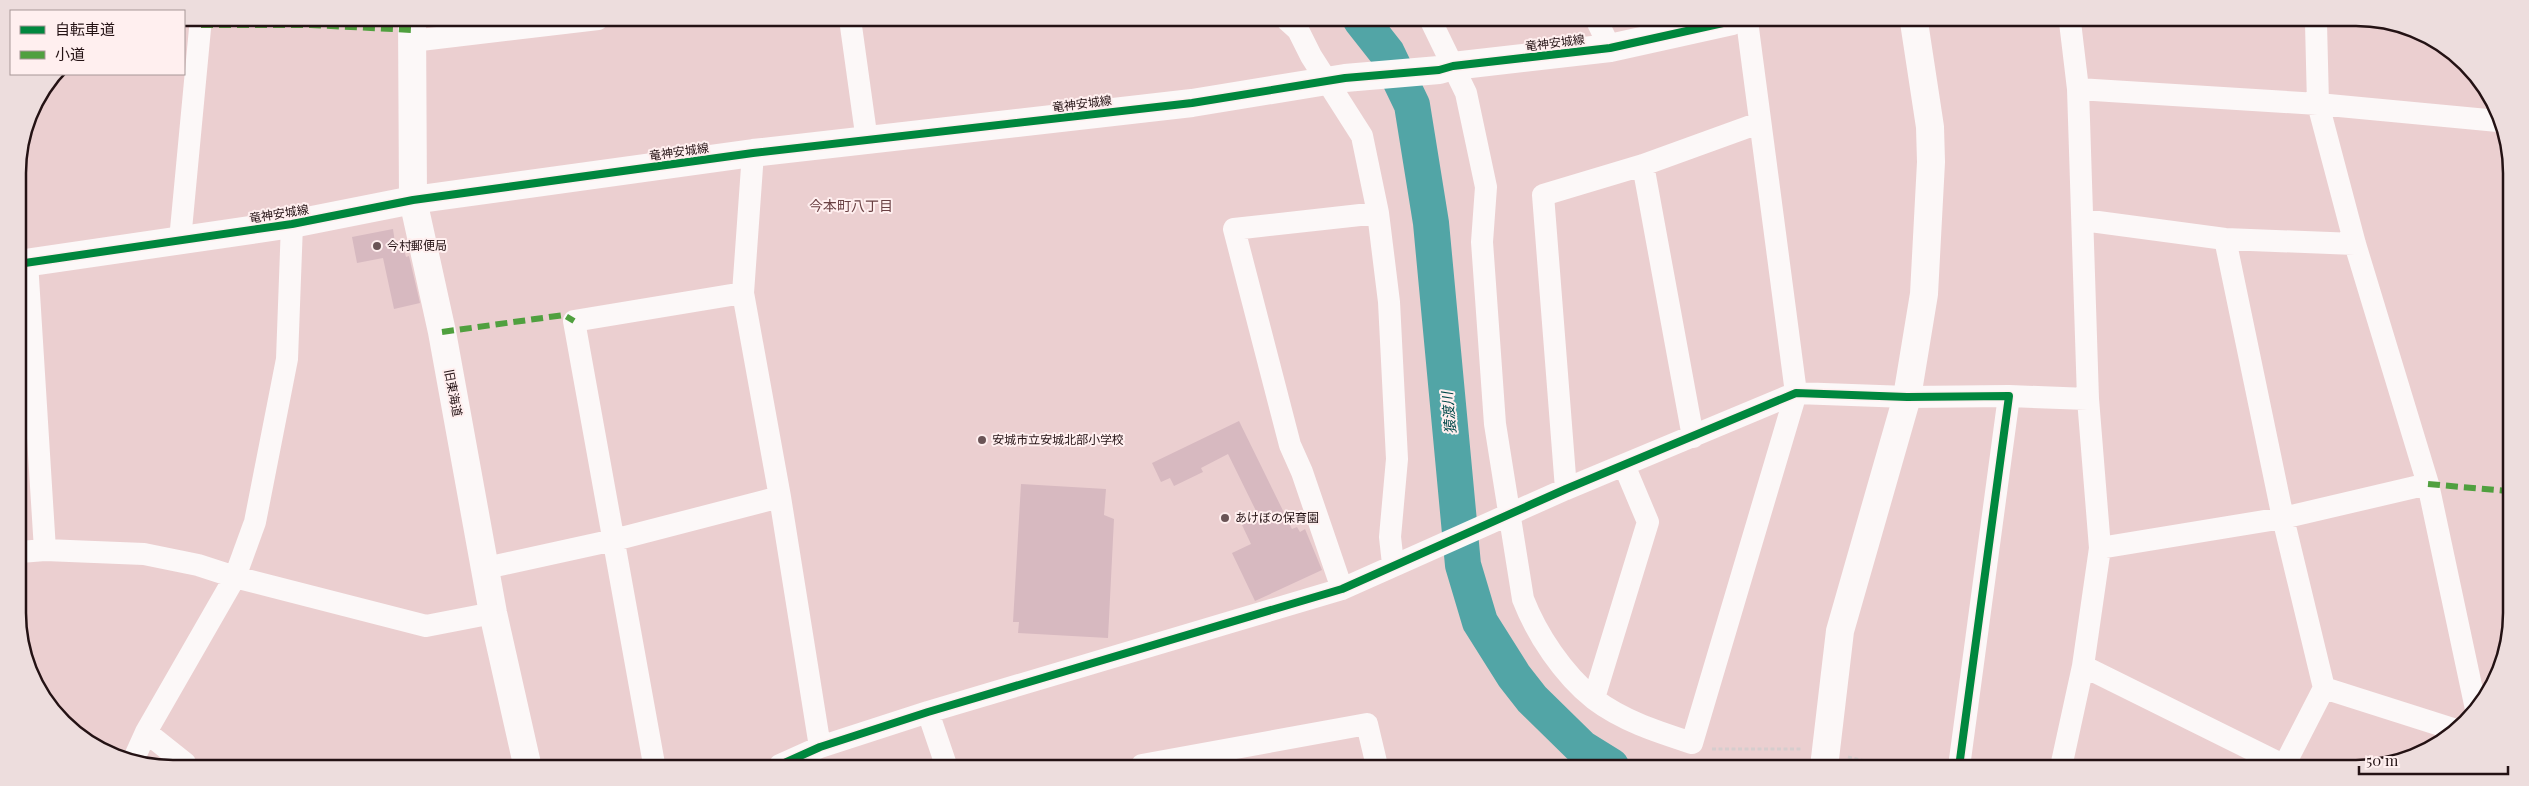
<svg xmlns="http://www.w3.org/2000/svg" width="2529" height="786" viewBox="0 0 2529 786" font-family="'Playfair Display','Noto Sans JP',serif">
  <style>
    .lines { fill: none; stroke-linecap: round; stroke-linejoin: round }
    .river { stroke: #52a5a6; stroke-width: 36 }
    .building { fill: #d7b9c0 }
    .path { stroke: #d6cdcd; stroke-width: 3; stroke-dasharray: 4 2.5; stroke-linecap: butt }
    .street { stroke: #fcf8f8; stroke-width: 22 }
    .secondary { stroke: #fcf8f8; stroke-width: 28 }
    .quiet { stroke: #50a03f; stroke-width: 6; stroke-dasharray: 12 6; stroke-linecap: butt }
    .cycleway-casing { stroke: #ffefef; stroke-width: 11 }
    .cycleway { stroke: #00873e; stroke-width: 8 }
    .poi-dot { fill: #6a5456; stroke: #ffefef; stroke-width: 2 }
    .labels { text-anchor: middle; stroke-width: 4; stroke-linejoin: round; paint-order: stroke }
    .street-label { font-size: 12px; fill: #241214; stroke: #ffefef }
    .poi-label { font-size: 12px; fill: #241214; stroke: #ffefef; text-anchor: start }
    .neighbourhood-label { font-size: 14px; fill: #6a4143; stroke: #ffefef }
    .water-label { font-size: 14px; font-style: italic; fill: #014849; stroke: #ffefef }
    .rim { fill: none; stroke: #241214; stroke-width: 2.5 }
  </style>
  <rect width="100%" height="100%" fill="#ebcfd0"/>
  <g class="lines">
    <path class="river" d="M1361 20 1387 53 1412 105 1431 223 1463 565 1480 622 1514 676 1532 699 1582 748 1611 766"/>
  </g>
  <path class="building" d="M393 229 395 243 402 242 406 257 409 256 420 303 394 309 383 258 357 263 352 237Z
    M1239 421 1292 529 1297 527 1300 532 1305 529 1322 570 1255 601 1232 553 1251 544 1242 525 1259 517 1228 454 1201 468 1203 472 1174 486 1170 478 1161 482 1152 463Z
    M1021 484 1106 489 1104 515 1114 519 1108 638 1018 633 1019 622H1013Z"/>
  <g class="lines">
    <path class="path" d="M1712 749H1803
      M1848 757 1889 767"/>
    <path class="street" d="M850 19 867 141
      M1287 20 1298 30 1311 56 1362 136 1378 213 1389 302 1397 459 1390 537 1393 564
      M1431 21 1466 93 1486 187 1482 242 1495 424 1523 599C1537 635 1563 674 1594 699 1623 721 1658 732 1692 743L1796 393 1747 21
      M1597 21 1610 48
      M2316 23 2318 104 2355 244 2428 484 2476 709
      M412 41 598 19
      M2078 89 2318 104 2498 121
      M753 153 743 293 780 497 820 747
      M1643 165 1693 437
      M2083 220 2225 239 2355 244
      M2225 239 2283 518 2324 688 2284 766
      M180 240 201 18
      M27 262 45 550
      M2009 396 2088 399
      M1566 489 1543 195 1643 165 1759 123
      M2100 548 2283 518 2428 484
      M20 552 45 550 144 554 198 565 235 577 426 626 493 613
      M486 568 614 540 780 497
      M1342 589 1302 472 1290 445 1234 229 1378 213
      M2083 666 2289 768
      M2324 688 2456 730
      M1594 698 1648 522 1624 465
      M928 712 946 765
      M146 732 185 763
      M132 763 146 732 235 577 255 522 287 359 292 224
      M654 764 574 321 743 293
      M780 765 820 747 928 712 1342 589 1566 489 1796 393 1907 397 2009 396 1959 767
      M1142 765 1367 724 1377 766
      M2061 767 2083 666 2100 548 2088 399 2078 89 2070 22"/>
    <path class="secondary" d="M412 18 413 200 442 332 493 613 527 764
      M18 264 292 224 413 200 753 153 1192 103 1345 78 1439 70 1453 66 1610 48 1732 21
      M1824 767 1840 631 1907 397 1924 294 1931 162 1930 127 1914 22"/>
    <path class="quiet" d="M201 25H311L412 30
      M442 332 564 315 574 321
      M2428 484 2507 491"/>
    <defs>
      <path id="cycleway" d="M18 264 292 224 413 200 753 153 1192 103 1345 78 1439 70 1453 66 1610 48 1732 21
        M780 765 820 747 928 712 1342 589 1566 489 1796 393 1907 397 2009 396 1959 767"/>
    </defs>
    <use href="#cycleway" class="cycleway-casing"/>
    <use href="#cycleway" class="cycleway"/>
  </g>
  <g class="poi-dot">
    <circle cx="377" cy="246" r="5"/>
    <circle cx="982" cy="440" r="5"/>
    <circle cx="1225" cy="518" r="5"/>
  </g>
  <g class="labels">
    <g class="street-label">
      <text transform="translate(1555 43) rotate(-7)" y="4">竜神安城線</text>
      <text transform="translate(1082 104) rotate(-7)" y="4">竜神安城線</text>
      <text transform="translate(679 152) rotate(-8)" y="4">竜神安城線</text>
      <text transform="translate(279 214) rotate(-9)" y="4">竜神安城線</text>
      <text transform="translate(453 393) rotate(79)" y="4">旧東海道</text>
    </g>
    <g class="poi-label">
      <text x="387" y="250">今村郵便局</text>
      <text x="992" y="444">安城市立安城北部小学校</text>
      <text x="1235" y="522">あけぼの保育園</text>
    </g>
    <g class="neighbourhood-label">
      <text x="851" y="211">今本町八丁目</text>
    </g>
    <g class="water-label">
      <text transform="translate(1449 413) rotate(-95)" y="5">猿渡川</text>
    </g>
  </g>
  <path d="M0 0H2529V786H0ZM173 26H2356A147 147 0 0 1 2503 173V613A147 147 0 0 1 2356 760H173A147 147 0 0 1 26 613V173A147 147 0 0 1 173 26Z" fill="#eddddd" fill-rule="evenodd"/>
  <path class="rim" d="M173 26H2356A147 147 0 0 1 2503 173V613A147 147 0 0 1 2356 760H173A147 147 0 0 1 26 613V173A147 147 0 0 1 173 26Z"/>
  <rect x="10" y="10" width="175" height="65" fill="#ffefef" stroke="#a79797"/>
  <rect x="20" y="26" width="25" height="8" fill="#00873e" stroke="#a79797"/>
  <text x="55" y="35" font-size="15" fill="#241214">自転車道</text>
  <rect x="20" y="51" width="25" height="8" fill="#50a03f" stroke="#a79797"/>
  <text x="55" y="60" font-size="15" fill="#241214">小道</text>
  <path d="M2359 766v8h149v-8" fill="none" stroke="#241214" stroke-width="2.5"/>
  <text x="2366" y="766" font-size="15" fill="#241214" stroke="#ffefef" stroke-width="4" paint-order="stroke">50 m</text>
</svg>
